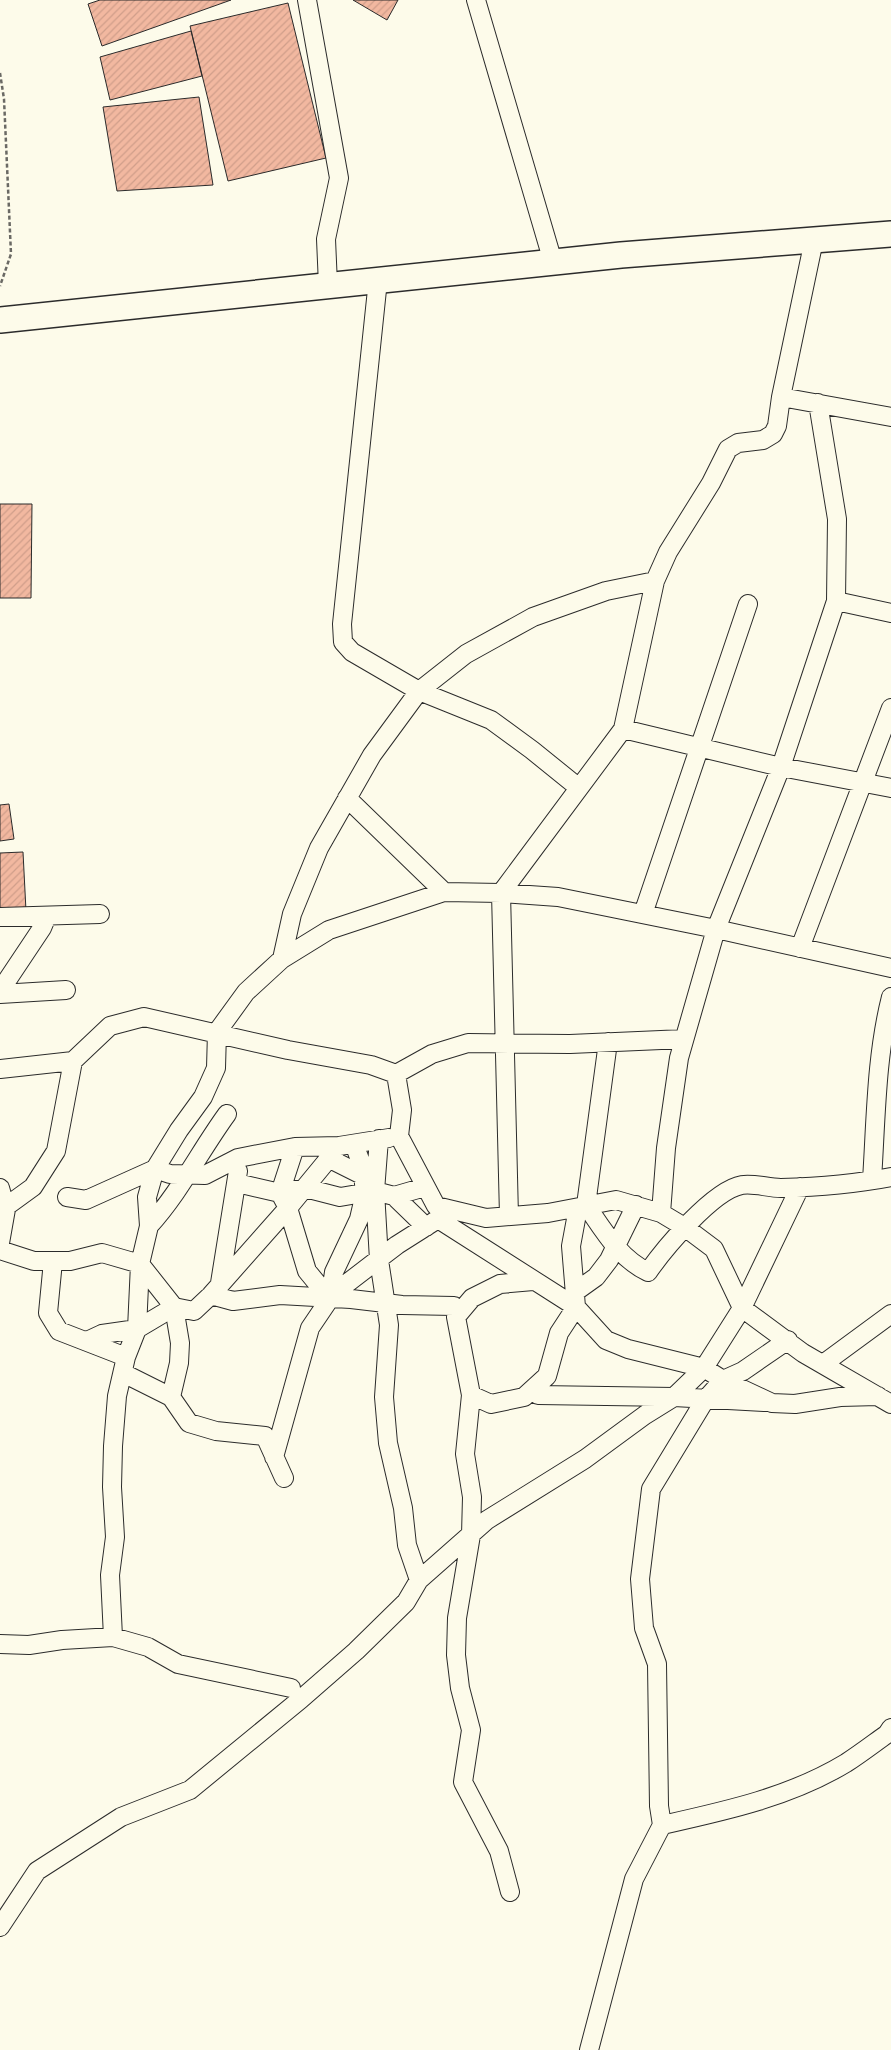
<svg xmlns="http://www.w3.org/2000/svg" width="891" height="2050" viewBox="0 0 891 2050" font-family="Poppins,sans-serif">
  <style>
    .building { fill: url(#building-hatch); stroke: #2b2b2b }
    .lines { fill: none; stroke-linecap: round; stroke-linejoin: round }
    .minor-casing { stroke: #2b2b2b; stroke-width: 20 }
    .highway-casing { stroke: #2b2b2b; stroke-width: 28 }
    .path { stroke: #6a6964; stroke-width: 2.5; stroke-dasharray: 4 2.5; stroke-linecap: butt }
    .minor { stroke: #fdfbea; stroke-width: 18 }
    .highway { stroke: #fdfbea; stroke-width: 25 }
  </style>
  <defs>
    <pattern id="building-hatch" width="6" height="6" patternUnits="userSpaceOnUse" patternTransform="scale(1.25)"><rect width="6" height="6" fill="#f2b8a0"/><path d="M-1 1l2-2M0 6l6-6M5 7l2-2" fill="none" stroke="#d09e8a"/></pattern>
  </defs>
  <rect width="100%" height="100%" fill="#fdfbea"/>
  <path class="building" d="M100 0H231L102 46 88 4Z
    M353 0H398L387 20Z
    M288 3 326 158 228 181 190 26Z
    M191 31 202 76 110 100 100 57Z
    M199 97 213 185 117 191 103 107Z
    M0 504H32L31 598H0Z
    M9 804 14 839 0 841V805Z
    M23 852 26 911 0 913V853Z"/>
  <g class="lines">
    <defs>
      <path id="minor" d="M307 0 339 178 326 239 328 285
        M476 0 553 262
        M814 240 781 397 891 417
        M378 280 342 624 343 642 352 652 419 691 491 720 532 750 579 788
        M781 397 777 426 773 434 763 440 738 443 728 449 711 483 668 552 655 581 623 729 781 767 891 788
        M818 403 837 519 836 601
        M347 798 444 892
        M643 914 748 604
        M0 917 100 914
        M800 948 891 708
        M282 959 292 914 319 848 372 755 419 691 466 654 533 617 606 591 655 581
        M0 991 42 928 47 916
        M0 994 66 990
        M608 1042 586 1205C604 1231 619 1258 648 1272 664 1249 713 1190 742 1185 754 1183 768 1188 781 1188 817 1187 855 1184 891 1177
        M0 1069 73 1061 110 1026 144 1017 288 1050 371 1065 396 1074 402 1110 399 1136 436 1206 486 1218 548 1213 616 1200 661 1213 686 1228 714 1249 742 1308 803 1353 891 1404
        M396 1074 432 1054 468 1043 570 1044 684 1039
        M379 1139 375 1191 379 1260 389 1325 384 1397 388 1443 403 1508 407 1545 419 1580
        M295 1147 280 1193 288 1208 307 1271 330 1299
        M330 1159 364 1176
        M872 1180C876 1119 876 1056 891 997
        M237 1183 280 1193 305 1188 340 1197 375 1191 394 1196 425 1187
        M0 1188 6 1209 0 1243
        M394 1196 426 1227
        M67 1197 86 1200 155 1169 170 1174 205 1175 238 1158 295 1147 339 1146 389 1138
        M0 1211 33 1187 56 1151 73 1061
        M661 1213 666 1148 679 1058 716 929 781 767 836 601 891 613
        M509 1216 501 893 623 729
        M149 1226C180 1192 200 1151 227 1114
        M0 1250 34 1261H70L102 1253 140 1264 174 1307 180 1343 179 1363 171 1397 123 1373
        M53 1261 48 1313 59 1331 126 1357
        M220 1283 238 1171
        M575 1292 596 1277 609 1260 636 1205
        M211 1295 233 1301 280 1295 351 1299 402 1305 454 1306
        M330 1299 334 1272 359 1219 365 1193 362 1165 354 1144
        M87 1341 102 1334 137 1329 174 1307 194 1311 211 1295 288 1208 339 1146
        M823 1364 891 1314
        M471 1395 491 1404 524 1397 547 1376 559 1333 576 1307 571 1246 576 1219
        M538 1395 674 1397 764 1402
        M171 1397 189 1423 216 1431 265 1436 284 1478
        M274 1457 310 1328 333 1294 397 1245 438 1219 576 1307 606 1340 628 1349 704 1368 723 1380 772 1403 795 1404 840 1397 878 1396
        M113 1637 110 1575 115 1537 112 1487 113 1446 117 1396 126 1357 137 1329 140 1264 149 1226 147 1197 155 1169 179 1130 203 1097 216 1068 217 1032 246 992 282 959 329 930 444 892 501 893 558 897 716 929 891 968
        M0 1644 29 1645 62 1640 113 1637 148 1647 178 1664 291 1688
        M662 1825 659 1806 657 1664 644 1628 640 1579 651 1489 705 1400 723 1380 743 1371 788 1340
        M510 1892 499 1851 463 1782 471 1730 460 1688 456 1655 457 1618 471 1535 472 1497 465 1454 471 1395 456 1317 472 1298 500 1284 533 1281
        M0 1927 37 1871 121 1817 190 1790 301 1699 356 1651 406 1602 419 1580 487 1520 585 1459 645 1415 674 1397 704 1368 742 1308 800 1187
        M589 2050 634 1879 662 1825C725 1811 790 1797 846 1763 860 1754 873 1744 887 1734L891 1728"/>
      <path id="highway" d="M0 320 621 255 891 234"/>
    </defs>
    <use href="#minor" class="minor-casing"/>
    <use href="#highway" class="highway-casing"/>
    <path class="path" d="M0 73 4 99 11 254 0 286"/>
    <use href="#minor" class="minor"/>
    <use href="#highway" class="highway"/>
  </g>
</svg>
